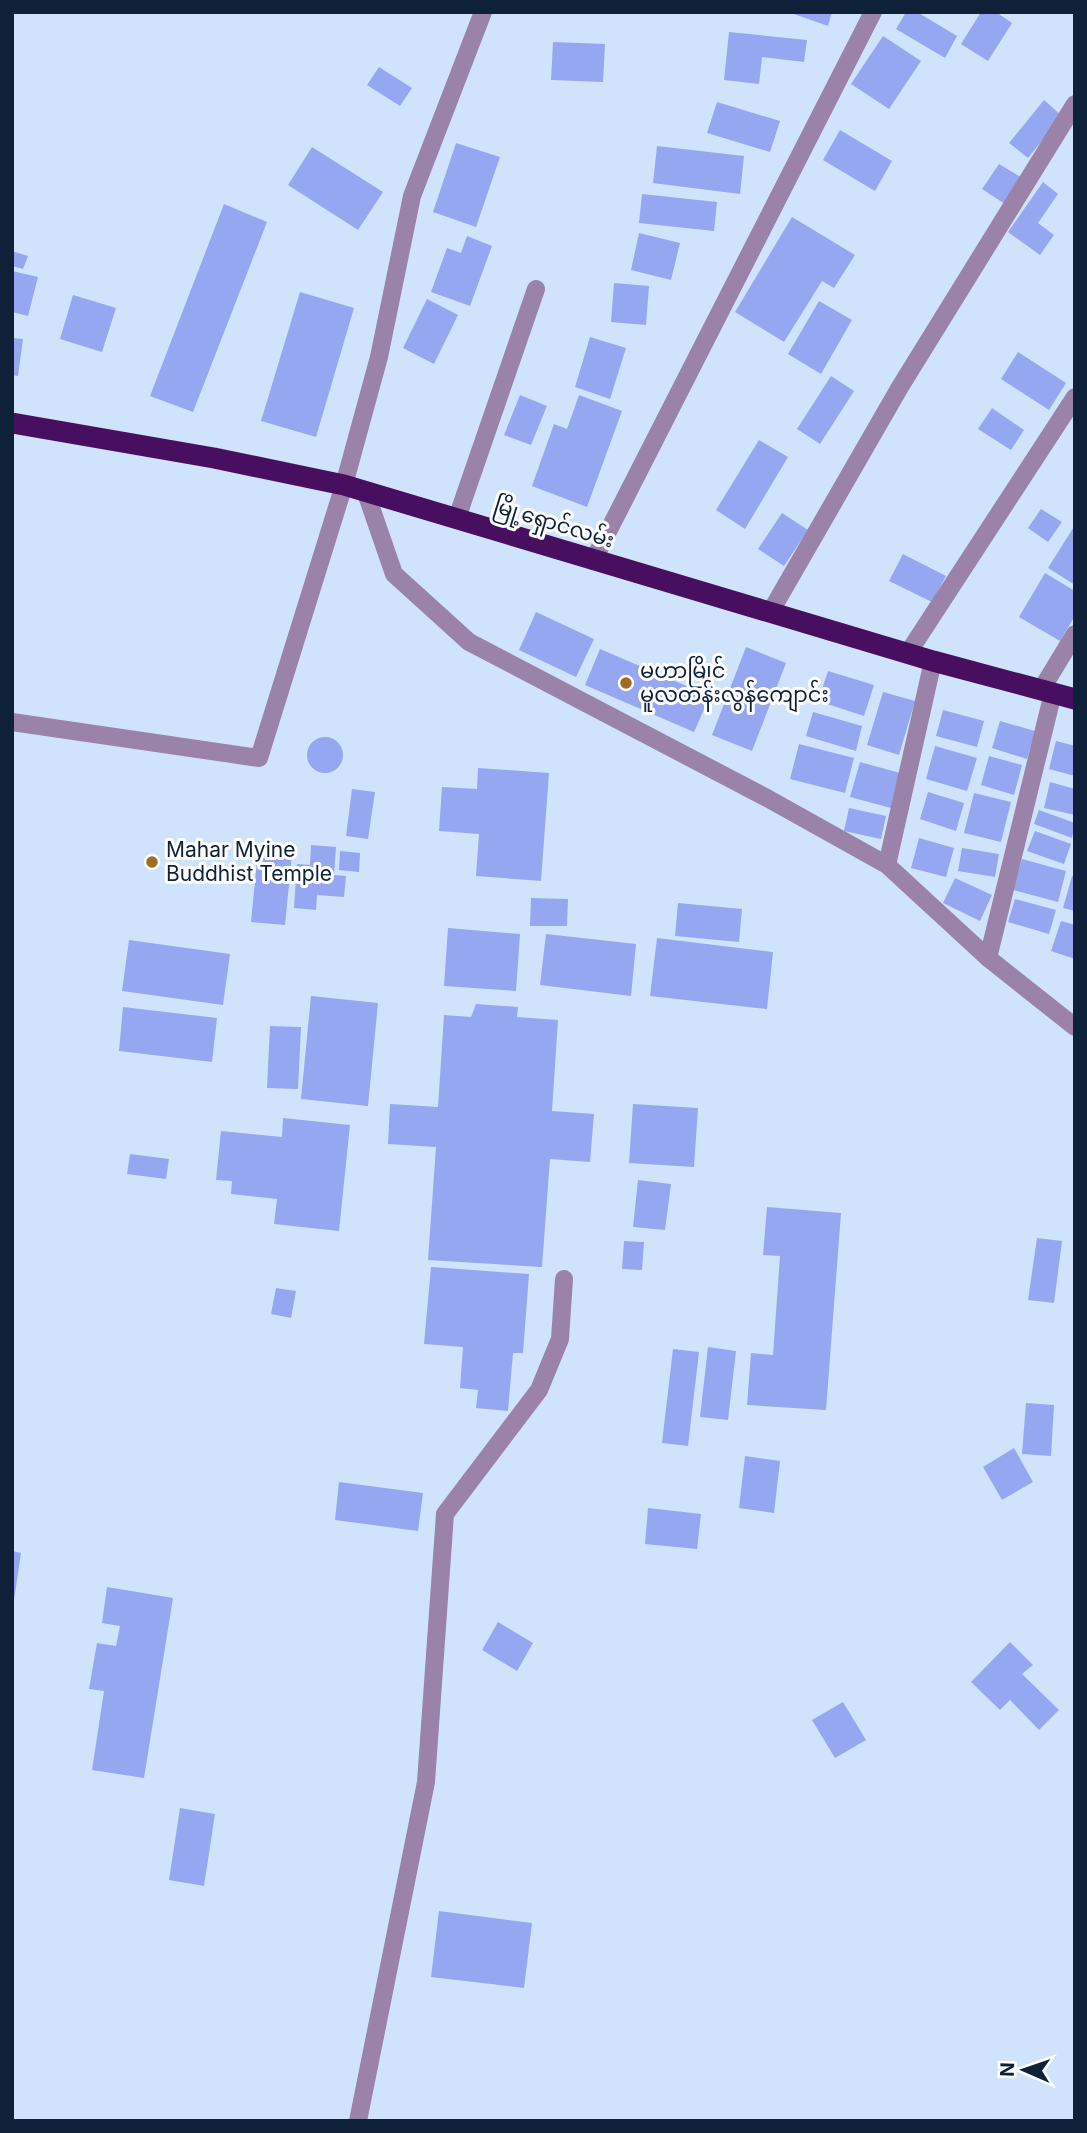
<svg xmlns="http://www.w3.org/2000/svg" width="1087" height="2133" viewBox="0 0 1087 2133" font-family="Inter,'Noto Sans Myanmar',sans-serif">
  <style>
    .building { fill: #94a7f0 }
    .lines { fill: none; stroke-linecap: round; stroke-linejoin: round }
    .minor { stroke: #9a82a8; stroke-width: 18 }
    .highway { stroke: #480f61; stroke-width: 21 }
    .poi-dot { fill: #9f6d22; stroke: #fff; stroke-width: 2.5 }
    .labels { text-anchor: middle; stroke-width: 6; stroke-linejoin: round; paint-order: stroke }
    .street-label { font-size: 21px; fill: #0d2138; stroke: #fff }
    .poi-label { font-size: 21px; fill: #0d2138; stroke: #fff; text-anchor: start }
  </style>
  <rect width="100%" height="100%" fill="#cfe4fc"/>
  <path class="building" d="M788 12H832L828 26Z
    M906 12H917L957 36 945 58 896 29Z
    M981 12H996L1012 23 988 61 961 44Z
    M729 32 807 40 804 62 762 57 759 84 724 80Z
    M883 36 921 61 889 109 851 84Z
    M553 42 605 44 603 82 551 80Z
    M379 67 412 88 400 106 367 85Z
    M1044 100 1062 116 1028 158 1009 143Z
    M717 102 780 121 770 152 707 133Z
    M840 130 892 161 875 191 823 160Z
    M456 143 500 157 476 227 433 212Z
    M657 146 744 156 740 194 653 183Z
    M312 147 383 192 358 230 288 185Z
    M999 164 1022 178 1005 204 982 189Z
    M1043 182 1058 194 1038 223 1054 235 1040 255 1008 232Z
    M642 194 717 202 714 231 639 223Z
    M224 204 267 222 193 412 150 396Z
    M792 217 855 255 834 288 822 281 784 342 735 312Z
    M639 233 680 243 671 280 631 270Z
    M467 236 492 246 470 306 431 292 447 248 461 253Z
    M12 251 28 256 23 269 12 266Z
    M12 271 38 277 28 316 12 312Z
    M614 283 649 286 646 325 611 322Z
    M300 292 354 308 316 437 261 421Z
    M73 295 116 308 102 352 60 339Z
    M427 299 458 315 434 364 403 348Z
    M819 301 852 320 821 374 788 354Z
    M590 337 626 348 610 399 575 387Z
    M12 338 23 339 18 376 12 375Z
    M1018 352 1066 383 1049 410 1001 379Z
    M831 376 854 391 820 444 797 429Z
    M520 395 547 406 531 445 504 435Z
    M579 395 622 411 587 507 532 486 554 424 567 429Z
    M992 408 1024 430 1011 450 978 429Z
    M759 440 788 457 745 529 716 510Z
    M1041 509 1062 522 1048 542 1028 528Z
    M782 513 808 530 784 566 758 549Z
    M1075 525V585L1048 568Z
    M903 554 946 576 932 602 889 581Z
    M1045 573 1075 591V616L1060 641 1019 617Z
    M536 612 594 639 576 677 519 650Z
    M746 647 786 663 752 751 712 735Z
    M600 649 710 696 694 732 585 685Z
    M828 671 874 685 864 716 818 701Z
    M883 692 915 701 899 755 867 745Z
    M943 710 984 721 977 747 936 736Z
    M813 712 862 726 856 751 806 736Z
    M1000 721 1035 731 1027 759 992 748Z
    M307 755a18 18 0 1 1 36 0a18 18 0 1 1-36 0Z
    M1056 741 1075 746V776L1049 769Z
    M799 744 854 758 845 793 790 779Z
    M935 746 977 758 967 791 926 779Z
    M989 756 1022 765 1014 795 981 785Z
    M860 762 900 773 891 808 850 797Z
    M478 768 549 773 541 881 476 876 479 834 439 831 442 787 477 789Z
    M1050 782 1075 789V815L1044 808Z
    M352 789 375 792 368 839 346 836Z
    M928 792 964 803 956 831 920 819Z
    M974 793 1011 802 1001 842 964 833Z
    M849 808 886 816 881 839 844 831Z
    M1039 810 1075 823 1072 838 1034 824Z
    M1035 831 1071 844 1064 864 1027 851Z
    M919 838 954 848 946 877 911 868Z
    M311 845 336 847 334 875 346 876 344 897 317 895 316 910 294 908 297 864 310 865Z
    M962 848 999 854 995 877 958 871Z
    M258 851 292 854 285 925 251 922Z
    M340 851 360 853 359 872 339 870Z
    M1022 859 1066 871 1058 902 1013 890Z
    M1072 876H1075V911L1063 908Z
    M955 878 992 895 980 921 943 903Z
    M531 898 568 899 567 926H530Z
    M1015 899 1056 910 1049 934 1008 922Z
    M678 903 742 909 739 942 675 936Z
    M1061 921 1075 925V959L1051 951Z
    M448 928 520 934 516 991 444 986Z
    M546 934 636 944 631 996 540 985Z
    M657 938 773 952 767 1009 650 996Z
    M129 940 230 954 223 1005 122 991Z
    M311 996 378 1003 368 1106 301 1099Z
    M476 1004 518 1007 517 1017 558 1020 552 1111 594 1114 590 1162 550 1159 542 1267 428 1260 436 1147 388 1144 390 1104 438 1107 444 1015 471 1017Z
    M123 1007 217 1018 212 1062 119 1051Z
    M270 1026 301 1027 298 1089 267 1088Z
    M633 1104 698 1108 694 1167 629 1163Z
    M283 1118 350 1125 339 1231 274 1224 277 1199 231 1194 232 1181 216 1180 221 1131 282 1137Z
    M130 1154 169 1159 166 1179 127 1174Z
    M638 1180 671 1184 665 1230 633 1227Z
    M767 1207 841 1213 826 1410 747 1405 751 1353 773 1355 780 1256 763 1255Z
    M1037 1238 1062 1241 1054 1303 1028 1300Z
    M624 1241 644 1242 642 1270 622 1269Z
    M431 1267 529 1274 523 1353H513L508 1411 476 1408 478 1390 460 1388 463 1347 424 1344Z
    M276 1288 296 1291 291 1318 271 1314Z
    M708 1347 736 1351 728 1420 700 1417Z
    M673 1349 699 1352 688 1446 662 1443Z
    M1026 1403 1054 1405 1051 1456 1022 1454Z
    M1014 1448 1033 1482 1002 1500 983 1467Z
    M745 1456 780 1461 774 1513 739 1508Z
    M339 1482 423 1493 418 1531 335 1520Z
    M648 1508 701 1514 697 1549 645 1544Z
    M12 1551 21 1553 14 1600H12Z
    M107 1587 173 1598 144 1778 92 1770 104 1691 89 1689 97 1643 116 1646 120 1626 102 1623Z
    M498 1622 533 1643 517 1671 482 1650Z
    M1010 1642 1033 1665 1022 1674 1059 1710 1039 1730 1010 1700 1000 1710 971 1682Z
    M843 1702 866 1740 835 1758 812 1720Z
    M180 1808 215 1814 204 1886 169 1880Z
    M439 1911 532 1923 524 1988 431 1977Z"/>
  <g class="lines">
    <path class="minor" d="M366 493 394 574 469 642 767 798 887 865 988 958 1075 1027
      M457 518 536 289
      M593 561 873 12
      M771 611 900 387 1075 104
      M908 653 1075 397
      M1041 690 1075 634
      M12 722 259 758 344 485 379 357 412 196 483 12
      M887 865 933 661
      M988 958 1053 693
      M358 2121 426 1782 445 1514 539 1390 560 1339 564 1279"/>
    <path class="highway" d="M12 423 214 458 344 485 933 661 1075 699"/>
  </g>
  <g class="poi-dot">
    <circle cx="626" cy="683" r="7"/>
    <circle cx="152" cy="862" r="7"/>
  </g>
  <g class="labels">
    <g class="street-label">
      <text transform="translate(554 523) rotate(17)" y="7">မြို့ရှောင်လမ်း</text>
    </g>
    <g class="poi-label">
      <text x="640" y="678">မဟာမြိုင်<tspan x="640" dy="24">မူလတန်းလွန်ကျောင်း</tspan></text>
      <text x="166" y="857">Mahar Myine<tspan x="166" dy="24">Buddhist Temple</tspan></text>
    </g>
  </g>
  <rect width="1087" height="2133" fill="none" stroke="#0d2138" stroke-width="28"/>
  <g transform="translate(1024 2070) rotate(272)" stroke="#ffffff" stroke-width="5" paint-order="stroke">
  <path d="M0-5L12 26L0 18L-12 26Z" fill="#0d2138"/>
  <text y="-10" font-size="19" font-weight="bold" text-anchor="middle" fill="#0d2138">N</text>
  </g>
</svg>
